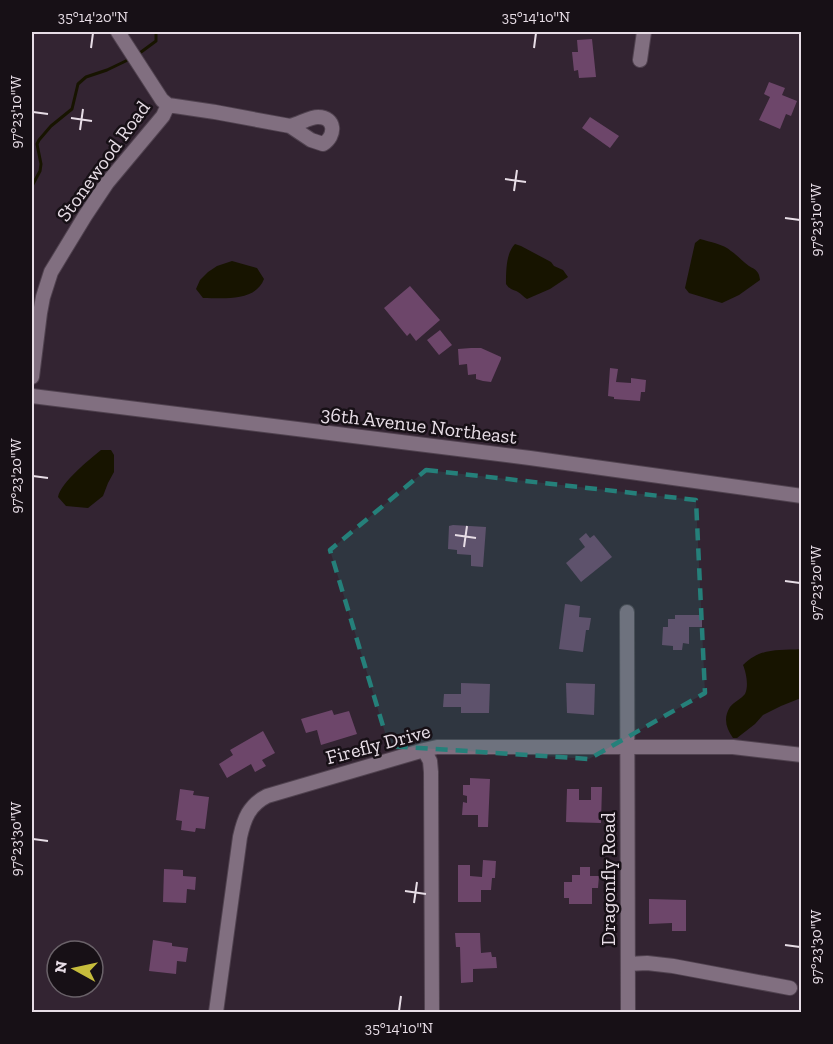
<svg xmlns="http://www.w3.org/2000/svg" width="833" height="1044" viewBox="0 0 833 1044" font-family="'Zilla Slab',serif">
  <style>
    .water { fill: #171400 }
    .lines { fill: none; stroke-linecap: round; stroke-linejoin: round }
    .stream { stroke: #171400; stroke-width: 3 }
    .building { fill: #6d466a }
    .minor-casing { stroke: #50424f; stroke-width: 16 }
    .minor { stroke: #816f80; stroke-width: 14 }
    .marked { fill: #25807a; fill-opacity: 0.2; stroke: #25807a; stroke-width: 4.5; stroke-dasharray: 12 8; stroke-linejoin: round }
    .ticks { fill: none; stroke: #e7dde6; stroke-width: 2 }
    .labels { text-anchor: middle; stroke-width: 5; stroke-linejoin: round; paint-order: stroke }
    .street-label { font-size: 20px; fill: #e7dde6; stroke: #171016 }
    .neatline { fill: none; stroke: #e7dde6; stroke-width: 2 }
    .ticks-label { font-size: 15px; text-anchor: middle; fill: #e7dde6 }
  </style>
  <rect width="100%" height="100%" fill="#332432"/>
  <path class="water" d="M700 239C710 242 723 244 731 251 737 255 743 262 749 266 756 270 759 271 760 280L739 295 722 303 689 293 685 288 695 243Z
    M515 244 521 246 551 262 554 266 563 270 568 277 550 289 527 299C523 297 522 294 518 292 512 289 510 290 506 284 506 271 506 253 515 244Z
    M232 261 257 268 264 279C255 302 224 298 203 298L196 289 200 280 208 272 217 266Z
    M101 450H111L114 455V472L108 483 103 496 88 508 66 506 58 497C61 482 89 460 101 450Z
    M801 649V698L781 706 763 715 755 724 737 738H733C726 728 723 718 730 707 734 702 741 699 745 694 749 686 746 672 743 665 762 647 777 651 801 649Z"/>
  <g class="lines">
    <path class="stream" d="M137 55 156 41V32
      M32 186 40 171 41 164 37 144 39 140 51 126 72 109 78 84 86 77 107 70 132 58"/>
  </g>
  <path class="building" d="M592 39 596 77 579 78 578 70 574 71 572 52H578L577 40Z
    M769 82 785 88 782 95 797 101 791 116 786 114 780 129 759 120 770 97 764 94Z
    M590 117 619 136 610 148 582 128Z
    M410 286 440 320 416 341 410 333 407 336 384 308Z
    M440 330 452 345 439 355 427 340Z
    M471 348H481L501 357V359L491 382 483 381 476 379V374L468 375 467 364 459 365 458 349Z
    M610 368 618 369 616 382 631 383V378L646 380 645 392H641L640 401 614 399V397L608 396Z
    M453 525 486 527 483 567 471 566V555L457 554V550L448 549 449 526Z
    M586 533 590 538 594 535 612 557 581 582 566 563 585 547 579 539Z
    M565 604 580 606 579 617 591 618 589 630H586L583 652 559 649Z
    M675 615H702V627H689V644L683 643 682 650H673V646L662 645 663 627H668V619H675Z
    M461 683 490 684 489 713H461V707H443L444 694H461Z
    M566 683 595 684 594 715 567 713Z
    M332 710 334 715 349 711 357 734 321 745 317 730 306 733 301 719Z
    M263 731 275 753 262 760 266 766 255 772 251 764 227 778 219 764 233 755 230 750Z
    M470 778 490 779 488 827H478V815H462L463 802 467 803V796L463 795V785H470Z
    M591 787H602L601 823 566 822 567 789H579V800H591Z
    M180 789 194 791 193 795 209 797 205 829 196 828 195 832 181 830 182 821 176 820Z
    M483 860 496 861 495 878H492L491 890H481V902H458V865H470V876L482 877Z
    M580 867H590V876H599L598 888H592V904H569V898H564V882H572V875H580Z
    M164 869 183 870V876L196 877 195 890 187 889 186 903 163 902Z
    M649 899 686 900V931H672V923L649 924Z
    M455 933H480L481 953 491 952 492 957H496L497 968 473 969V982L461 983 460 947H456Z
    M153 940 172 943V946L188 948 186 962 177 961 176 974 149 971Z"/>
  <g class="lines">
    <defs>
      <path id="minor" d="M118 32 162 100 168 105 215 112 290 126 311 140 323 144C336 136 336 117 318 117 310 117 299 124 290 126
        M640 60 644 32
        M32 377 40 313 43 297 51 272 85 216 107 183 163 116 168 105
        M32 396 530 458 802 496
        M627 612 628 1012
        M424 750 430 761 431 772 432 1012
        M628 964 647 963 673 966 790 988
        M216 1012 240 837C244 819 249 805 267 796L424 750 437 747H733L802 755"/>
    </defs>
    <use href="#minor" class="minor-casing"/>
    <use href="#minor" class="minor"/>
  </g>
  <path class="marked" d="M426 470 696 500 705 693 589 759 389 746 330 550Z"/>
  <path class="ticks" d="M91 48 93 33M534 48 536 33M33 112 48 114M71 118 92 121M80 130 83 109M505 179 526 182M514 191 517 170M785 218 800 220M33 476 48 478M455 535 476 538M464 547 467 526M785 581 800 583M33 839 48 841M405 891 426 894M414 903 417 882M785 945 800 947M399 1011 401 996"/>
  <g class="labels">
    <g class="street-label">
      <text transform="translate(103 161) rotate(-54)" y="7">Stonewood Road</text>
      <text transform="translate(419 425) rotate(7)" y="7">36th Avenue Northeast</text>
      <text transform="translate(378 744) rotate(-15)" y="7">Firefly Drive</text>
      <text transform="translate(608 879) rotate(-90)" y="7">Dragonfly Road</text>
    </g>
  </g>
  <rect width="833" height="1044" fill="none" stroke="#171016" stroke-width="66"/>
  <g transform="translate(75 969) rotate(278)"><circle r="28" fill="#171016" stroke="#6a6269" stroke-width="1.5"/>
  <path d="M0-4.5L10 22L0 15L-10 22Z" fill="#c6bc3c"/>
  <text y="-9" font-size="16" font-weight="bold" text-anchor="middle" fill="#e7dde6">N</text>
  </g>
  <rect x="33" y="33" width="767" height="978" class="neatline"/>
  <g class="ticks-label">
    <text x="93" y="22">35°14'20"N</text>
    <text x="536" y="22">35°14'10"N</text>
    <text transform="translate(16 112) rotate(-90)" y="5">97°23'10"W</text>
    <text transform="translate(816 220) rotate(-90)" y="5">97°23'10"W</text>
    <text transform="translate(16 476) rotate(-90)" y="5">97°23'20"W</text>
    <text transform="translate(816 583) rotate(-90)" y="5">97°23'20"W</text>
    <text transform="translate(16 839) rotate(-90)" y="5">97°23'30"W</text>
    <text transform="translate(816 947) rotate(-90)" y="5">97°23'30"W</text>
    <text x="399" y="1033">35°14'10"N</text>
  </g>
</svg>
